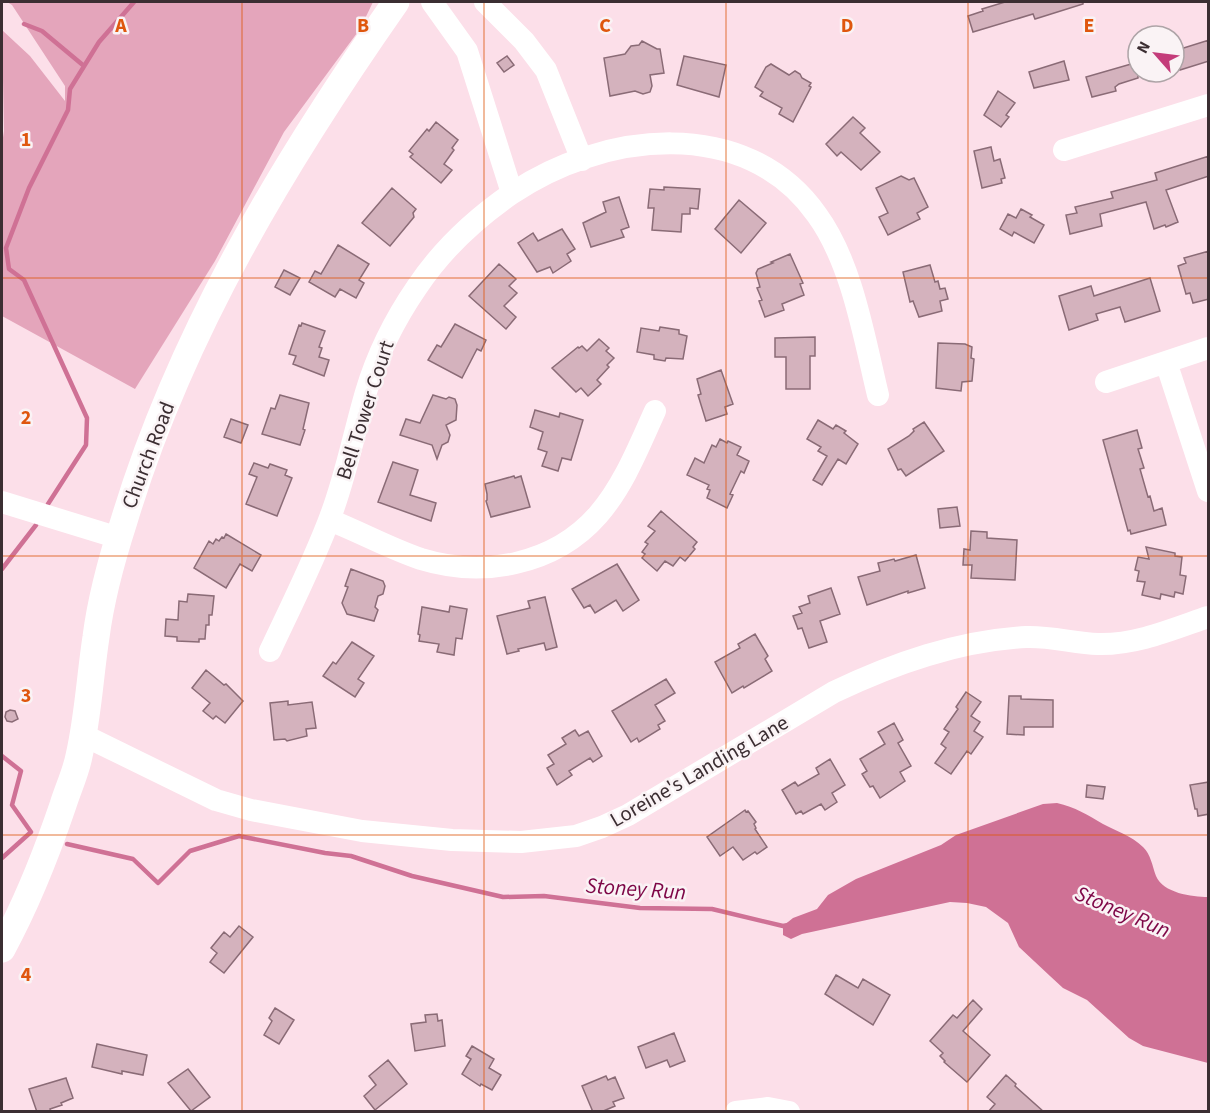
<svg xmlns="http://www.w3.org/2000/svg" width="1210" height="1113" viewBox="0 0 1210 1113" font-family="'Source Sans 3',sans-serif">
  <style>
    .green { fill: #e4a5bb }
    .water { fill: #cf7195 }
    .lines { fill: none; stroke-linecap: round; stroke-linejoin: round }
    .stream { stroke: #cf7195; stroke-width: 4.5 }
    .building { fill: #d4b2bd; stroke: #8a6b76; stroke-width: 1.5 }
    .minor { stroke: #fff; stroke-width: 22 }
    .major { stroke: #fff; stroke-width: 27 }
    .grid { fill: none; stroke: #df570e; stroke-width: 1.5; stroke-opacity: 0.55 }
    .labels { text-anchor: middle; stroke-width: 5; stroke-linejoin: round; paint-order: stroke }
    .street-label { font-size: 21px; fill: #3b2e32; stroke: #faf3f5 }
    .water-label { font-size: 22px; font-style: italic; fill: #7e0747; stroke: #faf3f5 }
    .grid-label { font-size: 20px; text-anchor: middle; font-weight: bold; fill: #df570e; stroke: #faf3f5; stroke-width: 5; stroke-linejoin: round; paint-order: stroke }
  </style>
  <rect width="100%" height="100%" fill="#fcdfe9"/>
  <path class="green" d="M7 2H373L360 29 284 132 215 261 135 389 2 316V144L4 131 2 30 30 56 65 101V86L12 5Z"/>
  <path class="water" d="M1057 803C1075 807 1088 815 1103 824 1116 831 1132 836 1143 847 1151 855 1152 865 1156 876 1163 893 1192 897 1208 897V1063L1143 1046 1129 1038 1087 1000 1063 988 1050 976 1019 947 1008 923 986 907 967 903 950 902 802 934 791 939 783 935V926L793 918 817 909 828 895 856 879 941 845 956 835 1043 804Z"/>
  <g class="lines">
    <path class="stream" d="M24 24 42 31 84 66
      M48 504 86 445 87 418 24 280 9 269 6 248 29 188 68 110 70 89 99 42 134 2
      M2 569 36 525
      M2 756 21 771 12 805 31 832 2 858
      M67 844 133 859 158 883 190 851 239 836 325 853 351 856 412 876 503 897 544 896 640 908 712 909 783 926 788 925"/>
  </g>
  <path class="building" d="M1005 2H1083V4L1035 19 1033 14 973 32 968 16 983 11 982 9Z
    M1209 40V61L1180 70 1174 51Z
    M642 41 657 49H660L664 73 650 75 652 86 650 92 643 94 635 91 610 96 604 58 625 54 631 46 639 45Z
    M507 56 514 65 504 72 497 63Z
    M684 56 726 65 719 97 677 85Z
    M1064 61 1069 80 1034 88 1029 72Z
    M1138 62V78L1119 84 1115 87 1116 91 1092 97 1086 77Z
    M771 64 789 75 795 71 800 74 802 78 811 83 809 86 811 87 793 122 779 114 782 108 760 96 763 92 755 87 766 67Z
    M998 91 1015 103 1006 115 1009 117 1001 127 984 115Z
    M853 117 865 128 860 133 880 152 861 170 841 152 837 156 826 144Z
    M436 122 458 140 452 148 454 150 444 164 452 170 441 183 410 157 413 154 409 151 427 129 429 131Z
    M991 147 994 161 1000 159 1005 178 1001 179 1002 183 982 188 974 151Z
    M1209 156V176L1166 190 1178 222 1166 227 1165 225 1154 229 1146 202 1100 214 1102 226 1070 234 1066 215 1077 213 1075 207 1113 198 1111 192 1157 180 1155 173Z
    M901 176 909 180 914 178 928 207 917 213 920 219 888 235 879 217 888 213 876 188Z
    M664 187 700 189 698 209 690 208V214H682L681 232 652 230 654 208H648L650 189 664 190Z
    M392 188 416 209 413 213 414 217 390 246 362 223Z
    M619 197 629 227 621 230 624 237 591 247 583 223 606 212 603 202Z
    M739 200 766 223 741 253 715 229Z
    M1021 209 1032 215 1030 217 1044 225 1034 243 1014 232 1012 236 1000 229 1008 214 1016 218Z
    M562 229 575 249 567 254 571 261 553 273 550 267 537 272 518 243 533 233 538 241Z
    M338 245 369 264 359 280 364 283 356 298 340 289 335 297 309 282 315 271 321 274Z
    M1209 251V299L1193 303 1190 293 1186 294 1178 266 1186 263 1184 258Z
    M790 254 803 283 800 284 804 295 782 304 784 310 765 317 759 301 762 300 757 288 760 287 756 273 758 269 773 263 771 262Z
    M499 264 516 279 509 286 517 293 504 306 516 317 506 329 469 296Z
    M930 265 935 282 938 281 940 289 945 288 948 299 940 301 942 311 919 317 913 301 910 302 903 272Z
    M284 270 300 278 290 295 275 287Z
    M1150 278 1160 311 1125 322 1120 307 1096 314 1098 320 1069 330 1059 296 1091 286 1094 296Z
    M302 323 325 331 319 347 322 348 319 357 329 360 324 376 293 364 296 356 289 354 299 325 301 326Z
    M455 324 486 340 481 351 477 349 462 378 428 360 437 345 441 347Z
    M660 327 679 330V334L687 336 683 359 666 358 665 361 654 359V355L637 352 641 328 659 331Z
    M815 337V356H810V389H786V357H775V338Z
    M599 339 609 348 606 351 614 358 607 365 609 367 597 380 601 384 588 396 581 388 576 392 552 368 578 347 579 348 582 346 587 351Z
    M938 343 965 344 972 347 971 358 974 359 972 381 962 382 961 391 936 388Z
    M721 370 733 404 725 407 727 414 706 421 698 395 701 394 697 379Z
    M280 395 309 403 303 429 305 430 300 445 262 434 271 408 275 409Z
    M433 395 446 399 449 397 455 399 457 405 456 420 446 425 450 435 448 442 442 445 437 459 432 445 400 435 406 419 420 423Z
    M535 410 559 417 560 413 583 420 571 460 562 458 558 471 542 466 547 452 538 449 543 432 530 427Z
    M231 419 248 425 241 443 224 437Z
    M818 420 833 429 836 425 846 431 844 433 858 444 846 464 838 459 822 485 813 480 827 456 818 451 821 447 807 439Z
    M924 422 944 451 906 476 901 469 898 470 888 449 909 436 914 431 913 429Z
    M1137 430 1142 448 1138 449 1144 468 1140 469 1148 497 1150 496 1154 511 1162 508 1166 525 1131 534 1130 530 1128 531 1103 440Z
    M720 439 727 443 728 441 741 447 737 455 749 461 744 473 741 471 730 494 733 495 727 508 707 498 710 490 707 489 709 485 687 475 695 458 704 463 712 445 716 447Z
    M393 462 418 470 410 495 436 503 431 521 378 502Z
    M254 463 268 468 270 464 287 470 285 475 292 478 277 516 246 504 257 477 249 474Z
    M514 476 515 478 521 476 530 507 491 517 486 501 487 500V494L485 484Z
    M957 507 960 526 940 528 938 509Z
    M661 511 697 542 693 547 695 549 685 561 680 557 673 566 665 561 657 571 642 558 645 554 642 552 648 544 645 542 655 531 648 526Z
    M971 531 987 532V538L1017 540 1015 580 971 578 972 565H963L964 549 970 550Z
    M226 534 261 555 252 571 240 564 226 588 194 568 209 541 213 544 216 539 219 541 222 537 224 538Z
    M1146 547 1175 553V556L1182 557 1180 575 1186 576 1183 594 1175 592 1174 597 1161 594 1160 599 1142 595 1145 582 1137 581 1139 571 1135 570 1138 557 1149 559Z
    M916 555 925 588 908 593V591L867 605 858 577 880 571 878 563 894 559 895 561Z
    M617 564 639 600 623 611 616 600 595 613 590 605 584 608 572 589Z
    M351 569 383 581 385 586 383 594 378 596 375 607 378 610 374 621 347 614 342 603 348 587 345 586Z
    M831 588 840 614 820 621 827 642 809 648 802 628 798 629 793 616 802 613 799 607 810 603 808 596Z
    M188 594 214 596 212 615H209V625H206L205 639H199V642L177 641V637L165 636 166 619 178 620 179 601 187 602Z
    M545 597 557 647 546 650 544 643 518 649 519 651 507 654 497 616 530 608 528 601Z
    M450 606 467 609 462 639 456 638 454 655 437 652 439 644 419 641 420 635 418 634 422 607 449 612Z
    M755 634 768 656 765 659 772 671 744 688 743 686 732 693 715 662 740 648 738 644Z
    M352 642 374 656 358 679 364 683 355 697 323 676 333 662 336 664Z
    M206 670 224 685 226 684 243 701 225 723 216 716 213 719 203 711 210 703 192 688Z
    M666 679 675 693 655 705 665 721 658 725 660 729 639 742 637 738 631 742 612 711Z
    M966 692 981 702 971 716 980 722 974 731 983 737 971 754 967 751 951 774 935 763 946 748 941 744 949 732 944 729 958 709 956 707Z
    M1009 696H1021V699L1053 700V727H1024V735L1007 734Z
    M288 701V705L312 702 316 728 306 729 307 736 287 741 285 739 274 740 270 703Z
    M10 710 15 711 18 719 12 722 7 721 5 717 6 712Z
    M894 723 903 740 898 743 911 766 900 772 905 781 880 798 873 786 870 787 862 774 867 771 860 759 885 744 878 732Z
    M575 730 579 736 588 731 602 756 593 762 590 758 569 771 572 775 557 785 547 768 554 764 548 755 566 744 562 738Z
    M830 759 845 785 832 793 837 802 825 810 821 804 803 814 801 811 796 814 782 790 795 782 798 786 819 774 816 768Z
    M1209 782V814L1198 816 1197 809H1195L1190 785Z
    M1087 785 1105 787 1103 799 1086 797Z
    M745 810 746 812 748 811 756 822 754 824 756 828 755 829 767 847 757 854 755 852 743 860 733 847 720 856 707 837Z
    M239 926 253 937 224 973 210 962 217 953 211 948 224 932 230 937Z
    M836 975 858 988 863 979 890 995 873 1025 825 994Z
    M973 1000 982 1009 963 1031 990 1055 967 1082 944 1062 945 1061 940 1056 943 1053 930 1041 953 1015 957 1018Z
    M275 1008 294 1020 279 1044 264 1035 272 1021 269 1018Z
    M437 1014 438 1021 442 1020 445 1046 415 1051 411 1024 426 1022 425 1015Z
    M674 1033 685 1061 670 1067 667 1060 646 1068 638 1047Z
    M97 1044 147 1055 143 1075 122 1071V1074L92 1067Z
    M472 1046 494 1059 489 1068 501 1075 492 1090 481 1084 480 1086 462 1074 471 1059 466 1056Z
    M388 1060 407 1084 375 1110 364 1096 376 1085 369 1076Z
    M188 1069 210 1097 191 1111 168 1083Z
    M1006 1075 1016 1084 1015 1086 1044 1112H988L995 1104 987 1097Z
    M606 1076 608 1080 615 1077 624 1098 613 1102 615 1106 601 1112H593L582 1086Z
    M66 1078 73 1098 61 1103 62 1105 50 1109 51 1112H37L29 1089Z"/>
  <g class="lines">
    <path class="minor" d="M432 2 467 51 512 193
      M485 2 524 41 546 70 582 160
      M1064 150 1208 105
      M1166 362 1208 491
      M1106 382 1208 348
      M2 502 119 538
      M331 515 332 521C362 533 391 549 421 559 483 578 554 565 598 515 624 485 639 446 655 411
      M270 651C291 606 314 561 331 515 346 475 354 433 366 392 377 355 395 319 417 287 441 251 475 219 511 194 602 132 746 114 817 215 852 263 864 337 878 395
      M83 735 216 800 251 810 362 831 452 840 521 842 576 836 602 827 628 815 834 692C895 663 958 641 1026 637 1050 636 1074 643 1098 644 1136 645 1173 629 1208 617
      M736 1112 768 1108 789 1112"/>
    <path class="major" d="M2 949C27 903 46 855 63 805 68 789 76 772 79 756 88 717 90 676 96 637 101 598 112 558 124 521 181 332 284 162 396 2"/>
  </g>
  <path class="grid" d="M242 2V1112M484 2V1112M726 2V1112M968 2V1112M2 278H1208M2 556H1208M2 835H1208"/>
  <g class="labels">
    <g class="street-label">
      <text transform="translate(365 410) rotate(-72)" y="7">Bell Tower Court</text>
      <text transform="translate(148 455) rotate(-69)" y="7">Church Road</text>
      <text transform="translate(699 771) rotate(-30)" y="7">Loreine's Landing Lane</text>
    </g>
    <g class="water-label">
      <text transform="translate(636 888) rotate(4)" y="8">Stoney Run</text>
      <text transform="translate(1123 911) rotate(23)" y="8">Stoney Run</text>
    </g>
  </g>
  <g class="grid-label">
    <text x="121" y="32">A</text>
    <text x="363" y="32">B</text>
    <text x="605" y="32">C</text>
    <text x="847" y="32">D</text>
    <text x="1089" y="32">E</text>
    <text x="26" y="146">1</text>
    <text x="26" y="424">2</text>
    <text x="26" y="702">3</text>
    <text x="26" y="981">4</text>
  </g>
  <rect width="1210" height="1113" fill="none" stroke="#3b2e32" stroke-width="6"/>
  <g transform="translate(1156 54) rotate(298)"><circle r="28" fill="#faf3f5" stroke="#aea4a7" stroke-width="1.5"/>
  <path d="M0-4.5L10 22L0 15L-10 22Z" fill="#c43c7a"/>
  <text y="-9" font-size="16" font-weight="bold" text-anchor="middle" fill="#3b2e32">N</text>
  </g>
</svg>
